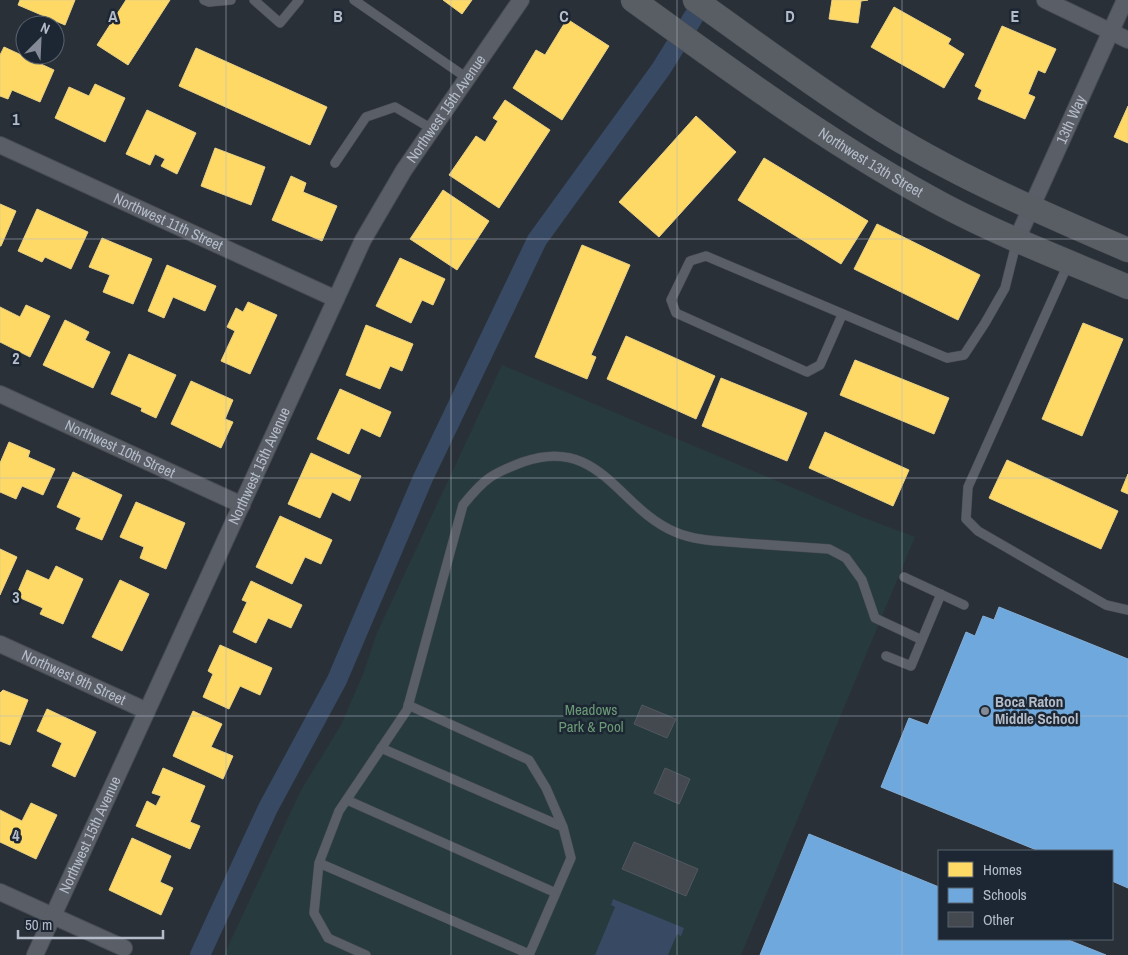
<svg xmlns="http://www.w3.org/2000/svg" width="1128" height="955" viewBox="0 0 1128 955" font-family="'Archivo Narrow',sans-serif">
  <style>
    .green { fill: #273a3e }
    .water { fill: #384963 }
    .homes { fill: #ffd966; stroke: #e8d084 }
    .schools { fill: #6fa8dc; stroke: #84aed6 }
    .lines { fill: none; stroke-linecap: round; stroke-linejoin: round }
    .canal { stroke: #384963; stroke-width: 20 }
    .building { fill: #444950; stroke: #52575f }
    .lane-casing { stroke: #484c53; stroke-width: 10 }
    .street-casing { stroke: #484c53; stroke-width: 18 }
    .secondary-casing { stroke: #484c53; stroke-width: 25 }
    .lane { stroke: #5a5e66; stroke-width: 9 }
    .street { stroke: #5a5e66; stroke-width: 16 }
    .secondary { stroke: #595d64; stroke-width: 24 }
    .grid { fill: none; stroke: #b4bcc9; stroke-width: 1; stroke-opacity: 0.55 }
    .poi-dot { fill: #848b96; stroke: #1d2633; stroke-width: 2 }
    .labels { text-anchor: middle; stroke-width: 5; stroke-linejoin: round; paint-order: stroke }
    .street-label { font-size: 15px; fill: #b4bcc9; stroke: #1d2633 }
    .poi-label { font-size: 15px; font-weight: bold; fill: #b4bcc9; stroke: #1d2633; text-anchor: start }
    .park-label { font-size: 15px; fill: #6b9a76; stroke: #1d2633 }
    .grid-label { font-size: 16px; text-anchor: middle; font-weight: bold; fill: #b4bcc9; stroke: #1d2633; stroke-width: 5; stroke-linejoin: round; paint-order: stroke }
  </style>
  <rect width="100%" height="100%" fill="#2a3038"/>
  <path class="green" d="M502 365 862 517 915 537 741 955H224L300 792 341 725 364 672 377 633Z"/>
  <path class="water" d="M613 899 684 928 681 936 677 934 668 955H595L615 907 611 905Z"/>
  <path class="homes" d="M20 0H75L65 25 18 5Z
    M126 0H170L128 65 97 45Z
    M443 0H472L462 14Z
    M832 0H868L861 1 858 23 829 19Z
    M894 7 951 39 948 44 964 54 944 88 871 47Z
    M567 19 609 46 562 120 513 88 536 50 545 55Z
    M1002 26 1056 49 1045 73 1038 70 1028 94 1035 97 1025 119 978 99 982 90 975 86Z
    M4 47 54 70 40 102 12 90 8 99 0 96V55Z
    M196 48 327 107 310 145 179 86Z
    M95 84 125 98 105 142 55 118 69 87 89 96Z
    M505 100 550 130 499 208 449 175 476 136 485 142 498 121 493 118Z
    M1128 106V143L1114 137Z
    M147 110 196 133 177 174 161 166 165 159 155 154 150 165 126 154Z
    M696 116 736 152 659 237 619 202Z
    M215 148 265 167 251 205 201 186Z
    M764 158 868 221 841 264 738 200Z
    M291 176 306 183 303 192 337 206 322 241 272 220Z
    M443 190 489 221 457 270 410 239Z
    M0 204 16 211 1 246H0Z
    M37 209 88 232 71 269 45 257 42 262 18 251Z
    M877 224 980 275 958 320 854 269Z
    M102 238 152 259 133 304 103 292 110 275 89 267Z
    M582 245 630 265 591 355 596 357 587 379 535 357Z
    M400 258 445 279 433 305 422 300 411 323 376 306Z
    M167 265 216 286 205 311 173 297 164 318 148 311Z
    M248 302 277 315 250 374 221 361 235 331 227 327 236 308 243 312Z
    M26 305 50 316 30 357 0 342V307L20 317Z
    M65 320 89 332 85 340 110 352 93 388 43 365Z
    M1083 323 1123 339 1082 436 1042 419Z
    M366 325 413 344 402 371 390 366 380 389 346 375Z
    M626 336 715 376 696 419 607 379Z
    M129 354 176 375 156 418 141 411 142 408 111 394Z
    M855 360 949 398 934 434 840 395Z
    M721 378 807 413 787 461 702 426Z
    M191 381 233 400 225 419 233 422 221 448 171 424Z
    M340 389 391 412 380 437 361 428 349 454 317 439Z
    M825 432 909 470 893 506 809 468Z
    M9 442 30 451 28 457 55 469 43 495 22 486 16 499 0 492V463Z
    M311 453 361 476 350 501 332 492 320 518 288 504Z
    M1007 460 1118 511 1101 549 989 498Z
    M73 472 122 495 102 540 76 529 81 518 57 507Z
    M1128 474V494L1121 491Z
    M136 502 185 523 166 569 140 558 144 547 120 537Z
    M280 516 332 540 321 564 305 557 292 584 256 567Z
    M0 549 17 557 0 595Z
    M56 566 83 579 63 624 40 614 43 608 16 596 27 570 49 580Z
    M120 580 149 594 122 651 92 637Z
    M251 581 302 605 291 628 268 618 256 643 233 632 247 602 242 600Z
    M220 645 272 668 260 695 240 686 229 709 203 697 213 674 208 671Z
    M3 690 28 700 10 745 0 741V693Z
    M47 709 96 732 75 777 52 766 62 743 37 731Z
    M193 711 222 724 211 747 233 756 223 779 173 756Z
    M163 768 205 786 190 822 200 826 190 849 136 826 147 801 156 806 161 796 152 793Z
    M31 803 57 815 36 859 0 842V810L22 821Z
    M132 838 171 856 160 882 173 888 161 915 109 890Z"/>
  <path class="schools" d="M999 607 1128 659V888L1112 881V851H1039L881 787 909 718 928 725 966 632 975 636 983 616 994 620Z
    M809 834 939 887V939H1066L1106 955H760Z"/>
  <g class="lines">
    <path class="canal" d="M200 955 268 808 337 680 423 478 537 240 661 69 704 0"/>
  </g>
  <path class="building" d="M642 705 676 719 667 738 634 724Z
    M665 768 690 779 679 804 654 793Z
    M634 842 698 869 686 896 622 869Z"/>
  <g class="lines">
    <defs>
      <path id="lane" d="M204 0 209 2 231 0
        M254 0 280 23 299 0
        M354 0 467 78
        M335 163 366 117 395 107 432 129
        M1069 262 968 487 966 519 978 531 1106 605 1128 610
        M842 315 820 365 807 372 676 313 671 300 690 261 706 256 947 358 964 355 985 323 1005 288 1017 240
        M904 577 964 605
        M886 656 911 666 941 594
        M408 705 529 760 546 788 563 827 571 858 529 955
        M381 748 563 827
        M347 800 556 893
        M319 863 529 954
        M366 955 328 938 314 913 319 863 339 811 407 710 463 505C484 479 491 474 523 462 600 435 618 508 675 532 696 541 719 541 742 543 771 545 800 547 829 549L846 558 862 580 875 618 922 640"/>
      <g id="street">
        <path d="M1045 0 1128 40"/>
        <path id="s1" d="M0 145 336 299"/>
        <path id="s2" d="M1017 239 1125 0"/>
        <path id="s3" d="M0 394 242 505"/>
        <path id="s4" d="M0 644 147 711"/>
        <path d="M0 892 124 948"/>
        <path id="s5" d="M35 955 363 240 404 170 521 0"/>
      </g>
      <g id="secondary">
        <path id="s6" d="M633 0C734 73 834 147 945 206 1004 237 1067 261 1128 287"/>
        <path d="M695 0C753 41 810 84 870 122 951 174 1040 212 1128 250"/>
      </g>
    </defs>
    <use href="#lane" class="lane-casing"/>
    <use href="#street" class="street-casing"/>
    <use href="#secondary" class="secondary-casing"/>
    <use href="#lane" class="lane"/>
    <use href="#street" class="street"/>
    <use href="#secondary" class="secondary"/>
  </g>
  <path class="grid" d="M226 0V955M451 0V955M677 0V955M902 0V955M0 239H1128M0 478H1128M0 716H1128"/>
  <circle class="poi-dot" cx="985" cy="711" r="5"/>
  <g class="labels">
    <g class="street-label">
      <text dy="5" stroke="none"><textPath href="#s5" startOffset="942">Northwest 15th Avenue</textPath></text>
      <text dy="5" stroke="none"><textPath href="#s2" startOffset="131">13th Way</textPath></text>
      <text dy="5" stroke="none"><textPath href="#s6" startOffset="288">Northwest 13th Street</textPath></text>
      <text dy="5" stroke="none"><textPath href="#s1" startOffset="185">Northwest 11th Street</textPath></text>
      <text dy="5" stroke="none"><textPath href="#s3" startOffset="132">Northwest 10th Street</textPath></text>
      <text dy="5" stroke="none"><textPath href="#s5" startOffset="538">Northwest 15th Avenue</textPath></text>
      <text dy="5" stroke="none"><textPath href="#s4" startOffset="81">Northwest 9th Street</textPath></text>
      <text dy="5" stroke="none"><textPath href="#s5" startOffset="132">Northwest 15th Avenue</textPath></text>
    </g>
    <g class="poi-label">
      <text x="995" y="707">Boca Raton<tspan x="995" dy="17">Middle School</tspan></text>
    </g>
    <g class="park-label">
      <text x="591" y="715">Meadows<tspan x="591" dy="17">Park &amp; Pool</tspan></text>
    </g>
  </g>
  <g class="grid-label">
    <text x="113" y="22">A</text>
    <text x="338" y="22">B</text>
    <text x="564" y="22">C</text>
    <text x="790" y="22">D</text>
    <text x="1015" y="22">E</text>
    <text x="16" y="125">1</text>
    <text x="16" y="364">2</text>
    <text x="16" y="603">3</text>
    <text x="16" y="841">4</text>
  </g>
  <rect x="938" y="850" width="175" height="90" fill="#1d2633" stroke="#59626f"/>
  <rect x="948" y="862" width="25" height="15" fill="#ffd966" stroke="#59626f"/>
  <text x="983" y="875" font-size="15" fill="#b4bcc9">Homes</text>
  <rect x="948" y="888" width="25" height="15" fill="#6fa8dc" stroke="#59626f"/>
  <text x="983" y="900" font-size="15" fill="#b4bcc9">Schools</text>
  <rect x="948" y="912" width="25" height="15" fill="#444950" stroke="#59626f"/>
  <text x="983" y="925" font-size="15" fill="#b4bcc9">Other</text>
  <g transform="translate(40 40) rotate(24)"><circle r="24" fill="#1d2633" stroke="#59626f"/>
  <path d="M0-4L9 19L0 12L-9 19Z" fill="#848b96"/>
  <text y="-8" font-size="14" font-weight="bold" text-anchor="middle" fill="#b4bcc9">N</text>
  </g>
  <path d="M18 930v8h145v-8" fill="none" stroke="#b4bcc9" stroke-width="2.5"/>
  <text x="25" y="930" font-size="15" fill="#b4bcc9" stroke="#1d2633" stroke-width="4" paint-order="stroke">50 m</text>
</svg>
